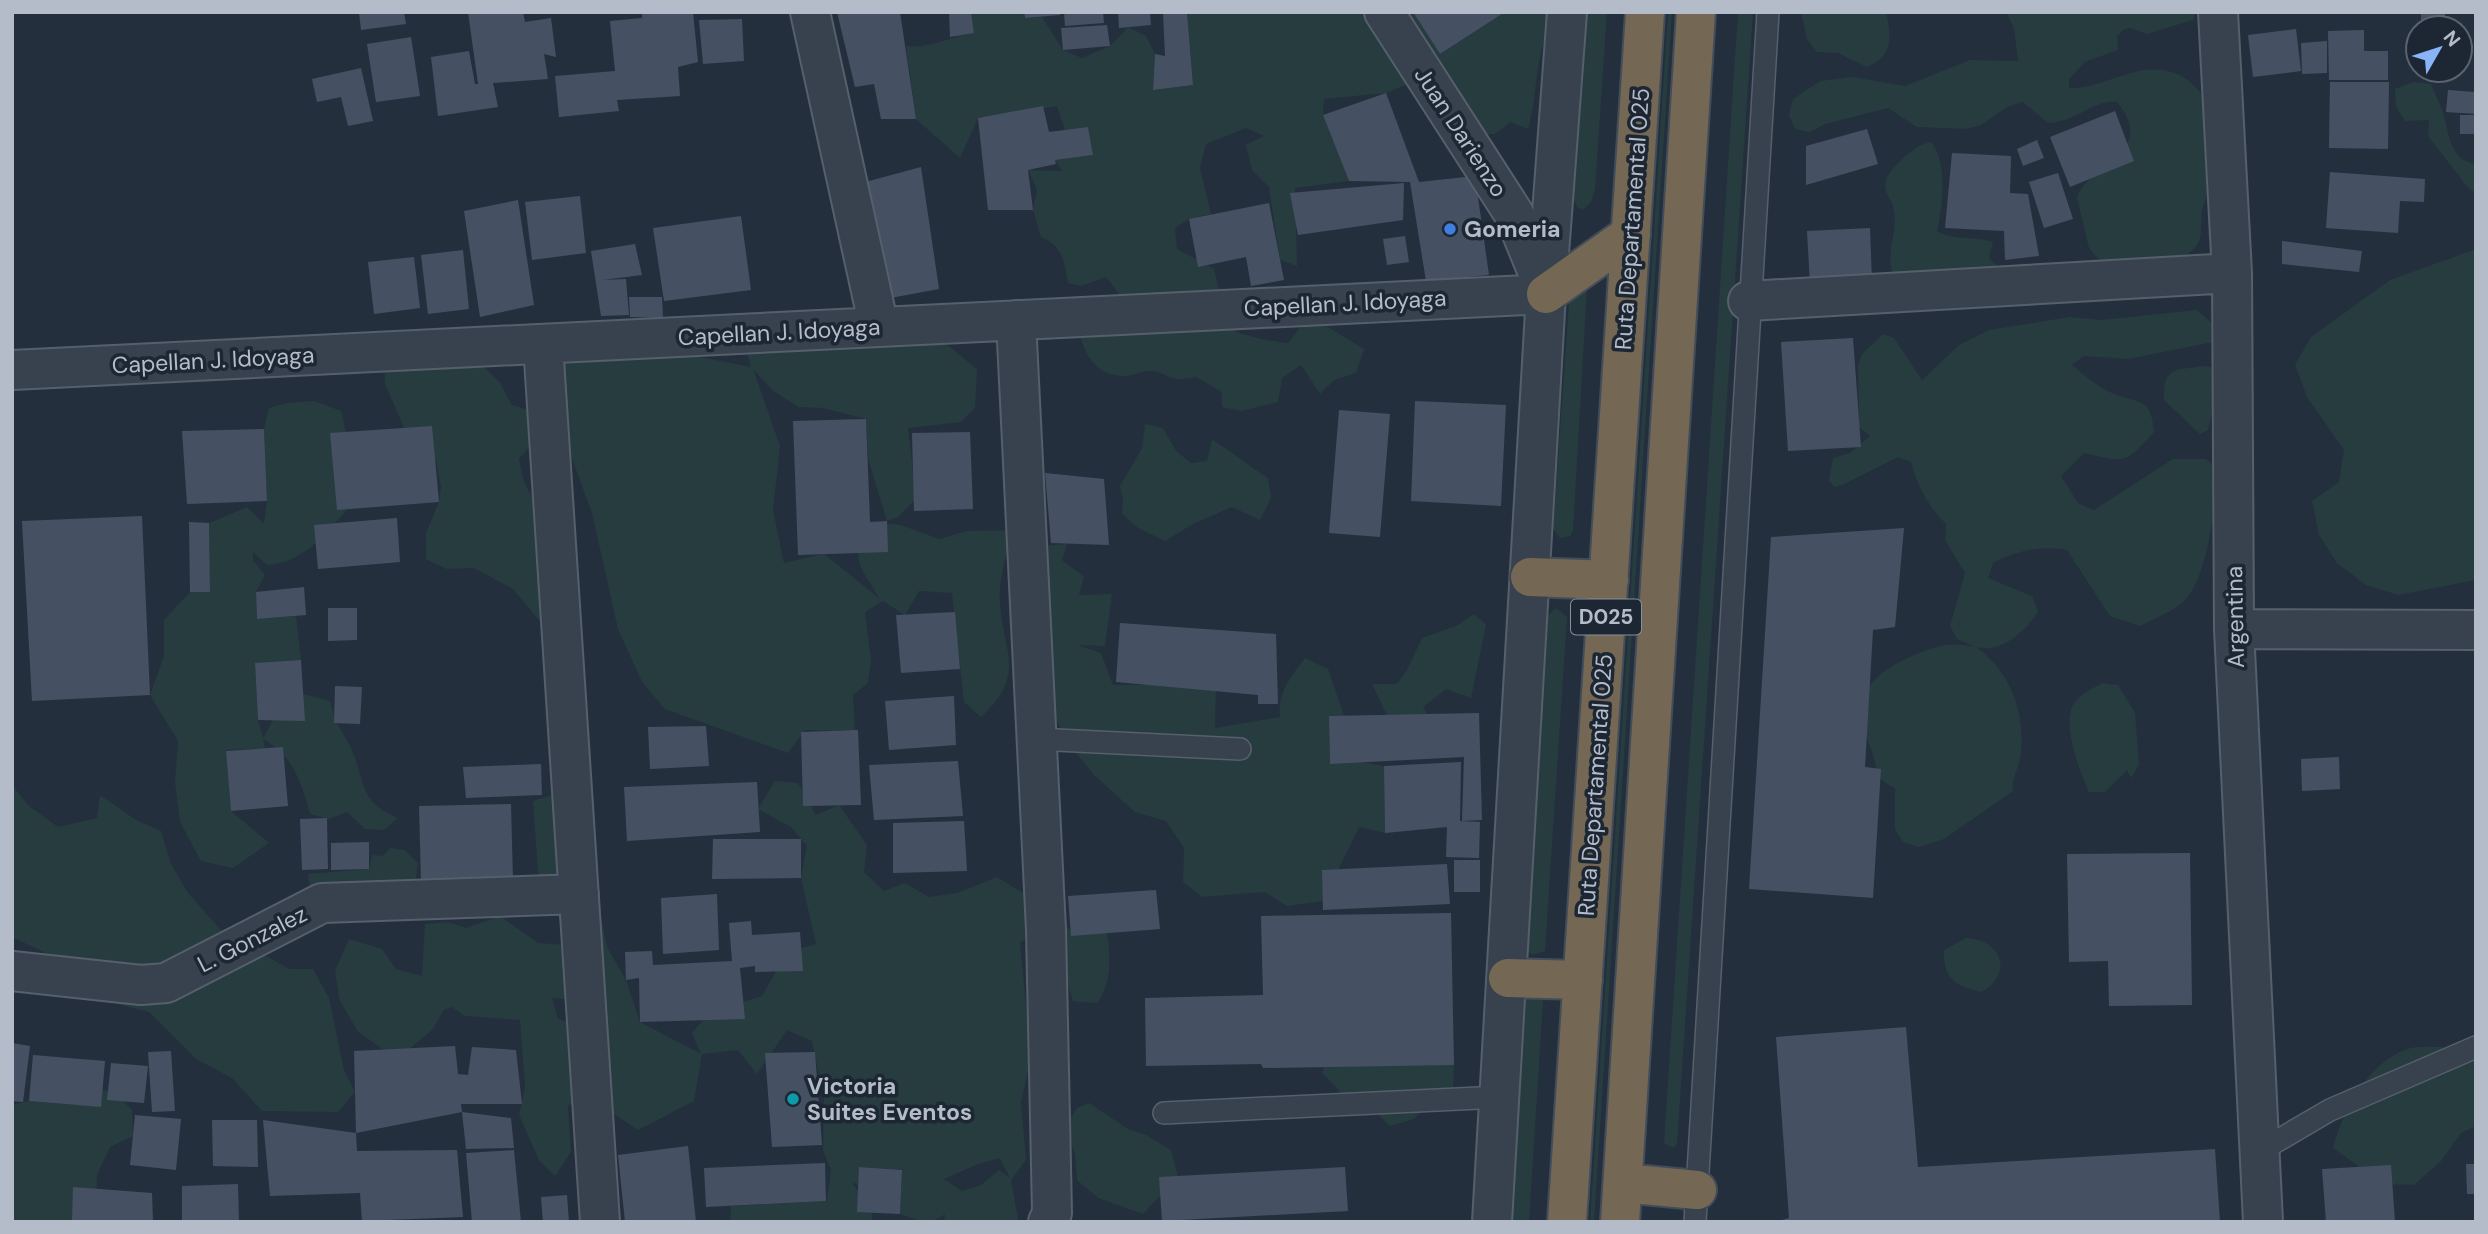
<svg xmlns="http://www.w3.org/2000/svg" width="2488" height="1234" viewBox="0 0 2488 1234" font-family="'DM Sans',sans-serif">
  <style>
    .green { fill: #263c3f; fill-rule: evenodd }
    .building { fill: #455162 }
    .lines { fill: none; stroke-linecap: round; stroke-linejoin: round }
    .lane-casing { stroke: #565f6c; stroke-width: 24 }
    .street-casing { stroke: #565f6c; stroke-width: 42 }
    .highway-casing { stroke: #434c59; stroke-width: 42 }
    .lane { stroke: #38414e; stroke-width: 21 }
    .street { stroke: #38414e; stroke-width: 38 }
    .highway { stroke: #746855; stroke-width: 38 }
    .shop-dot { fill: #3f7fe0; stroke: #1d2633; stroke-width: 2.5 }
    .culture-dot { fill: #0f9aa8; stroke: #1d2633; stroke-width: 2.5 }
    .labels { text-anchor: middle; stroke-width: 7; stroke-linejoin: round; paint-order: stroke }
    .shield { fill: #1d2633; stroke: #878f9c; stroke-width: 2 }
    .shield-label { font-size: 21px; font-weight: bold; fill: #b4bcc9 }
    .street-label { font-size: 23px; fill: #b4bcc9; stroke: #1d2633 }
    .poi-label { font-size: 23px; font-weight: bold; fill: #b4bcc9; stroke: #1d2633; text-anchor: start }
  </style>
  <rect width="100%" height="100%" fill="#242f3e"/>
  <path class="green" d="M971 12H1022L1025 18 1042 17 1063 50 1082 58 1110 46 1128 27 1146 36 1155 54 1153 90 1193 85 1187 12H1413L1440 54 1505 12H1546C1549 31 1541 49 1538 68 1535 89 1534 108 1528 129L1510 122 1495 134 1474 135 1413 82 1386 93 1324 99 1323 115 1349 181 1295 188 1297 266 1280 260 1269 187 1252 170 1246 145 1264 136 1246 128 1206 144 1200 168 1211 214 1189 219 1175 228 1177 249 1214 269 1220 295 1190 292C1203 301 1211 313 1223 323 1237 336 1269 341 1288 343L1305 321 1328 327 1364 349 1356 373 1334 380 1320 394 1301 365 1282 378 1278 402 1242 411 1222 407V392L1196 377C1166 384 1169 371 1149 371 1142 371 1134 375 1127 376 1094 377 1085 354 1077 327L1123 299 1106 277 1081 286 1068 283C1064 261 1063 246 1041 237L1033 210 1037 190 1028 170 1062 171 1055 160 1093 155 1088 127 1065 130 1057 106 978 118 960 158 916 119 906 46C930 49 949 37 974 33Z
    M1586 12H1607L1595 189 1591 202 1584 209 1578 208 1574 200Z
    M1668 12H1672L1594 1222H1590Z
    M1738 12H1753L1677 1144 1673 1148 1664 1143Z
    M1801 12H1886C1892 38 1893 56 1867 67L1838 53 1817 52 1807 39Z
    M2006 12H2196L2193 20 2147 34 2130 28 2123 30 2117 37 2118 50 2085 62 2069 79V88C2107 89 2138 58 2177 74 2207 86 2221 129 2219 160 2218 177 2206 194 2202 210 2199 227 2206 241 2189 253 2166 270 2128 263 2101 262L2089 248 2077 198C2086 164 2160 155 2117 102 2092 100 2077 122 2048 123L2023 102 2007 107 1981 125 1966 129 1917 127 1888 108 1825 124 1810 132 1795 129 1789 115 1793 99 1820 81 1853 77 1905 86 1970 60 2018 61 2014 28Z
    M2413 82 2431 84C2435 95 2441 105 2444 116 2449 135 2451 161 2476 164V193L2469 189 2428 136 2429 120 2405 121 2396 107 2395 89Z
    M1931 142C1948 163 1943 206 1937 231 1957 242 1971 235 1993 242L1989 258 2000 269 2024 263 2032 277 1898 285C1881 257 1898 239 1894 211 1893 199 1882 194 1886 180 1891 166 1916 144 1931 142Z
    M2476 249V580L2398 595 2366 585 2337 563 2319 535 2312 501 2339 482 2344 450 2307 397 2295 365 2311 337 2390 280Z
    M1587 287 1573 531 1570 536 1560 538 1553 529 1570 289Z
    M2197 310 2215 326 2213 342 2128 359 2084 356 2072 365C2083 375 2100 388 2114 394 2141 404 2151 397 2154 432 2125 464 2126 463 2084 453L2061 476 2078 503 2094 510 2173 459H2206L2218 469C2216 501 2208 580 2183 602 2172 612 2153 619 2140 626L2110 616 2067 550C2042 545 2015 551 1993 563L1988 578 2032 596 2038 612C2023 633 2002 653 1976 647 2011 671 2027 716 2020 759 2018 770 2011 779 2013 791L1944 839 1919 847 1903 842 1895 829V788C1870 776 1880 771 1871 749 1852 701 1865 676 1912 656 1935 646 1952 641 1975 647L1957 639 1950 626 1965 573 1945 540 1946 524C1927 505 1918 487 1911 462L1898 457 1844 484 1835 487 1829 481 1833 458 1850 453 1870 436 1859 427 1858 365 1862 354 1883 334 1894 338 1922 380 1959 345 1989 330 2070 317 2101 320Z
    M867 328 949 346 977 369 975 408 961 422 908 428 916 499 898 517 887 521 868 459 866 419 823 408 799 407 773 391 753 369 780 446 773 510 784 563 824 554 879 598C859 562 849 563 870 522L901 525 939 539 967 531 1013 530C1008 549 1002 568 1000 588 996 643 1033 670 981 717L964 702 952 593 919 591 905 615 883 601 865 612 871 660 868 683 853 695 855 731 805 730 788 753 665 709 642 682 618 629 592 513 547 391 579 333 751 367 745 345 833 338 856 350Z
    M384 352 480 363 500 383 512 405 531 411 532 444 519 459C525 495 533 503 566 518L580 590 577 626 550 633 513 589 474 568 447 569 426 559V533L439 502 441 486 436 461 422 427 409 439 385 384Z
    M2207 366 2216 369 2220 376 2208 430 2200 434 2164 400C2162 365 2178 370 2207 366Z
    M315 401 341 411 347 436 349 507C325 534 305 562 267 565L253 552V560L265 575 256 592 257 619 296 616 301 660 255 664 258 720 263 738 273 720 303 694 330 701C336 729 347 735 355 758 366 790 362 802 398 818L384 830 365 829 347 812 329 819 310 814C302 784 293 755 263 739L265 748 226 750 231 811 269 843 233 868 201 861 180 822 175 782 178 741 150 695 164 656V620L190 592 210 591 209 523 247 507 264 524 267 501 264 429 269 408 287 403Z
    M1145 424 1163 428 1176 451 1191 463 1207 461 1212 440C1232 451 1248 466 1268 478L1271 498 1260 520 1232 507 1193 524 1165 541 1138 528 1122 514 1123 499 1120 486 1142 448Z
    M1067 544 1062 560 1084 577 1079 595 1112 594 1105 646 1077 645 1101 653 1113 685H1216L1215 728 1280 717C1277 694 1291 676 1305 658L1328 669 1344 716 1329 717 1330 763 1362 762 1384 766 1385 833 1359 827 1323 901 1287 906 1265 892 1202 897 1183 882 1184 848 1166 821 1135 812 1094 775 1071 747 1051 710 1042 546Z
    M1556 608 1567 617 1545 951 1532 955 1527 950 1548 615Z
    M1474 614 1486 624 1471 698 1446 689 1423 707 1427 714 1403 726 1387 715 1372 684H1397L1407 670 1422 638 1456 626Z
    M2102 683 2118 685 2135 713 2139 765 2131 778 2127 770 2105 792H2089C2080 772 2060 722 2075 702 2080 694 2094 688 2102 683Z
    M775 781 798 783 816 815 839 805 867 845 864 872 884 891 905 883 929 897 957 893 997 877 1031 898 1038 928 1020 943 1031 1058 1021 1102 1026 1160 1011 1180 1018 1219 1016 1222H944L945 1214C929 1226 918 1220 900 1214L902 1170 860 1167 858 1185 852 1182 872 1213V1222H730L731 1206 827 1201 831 1170 823 1150 824 1099 812 1041 787 1030 757 1074 738 1050 702 1054 694 1101 638 1130 583 1094 568 1106 571 1152 555 1176 539 1160 519 1115 525 1087 520 1020 465 1016 452 1007 444 1010 432 1030 406 1052 384 1050 358 1032 339 999 335 971 349 939 382 949 396 969 422 976 425 924 448 922 466 928 500 916 538 943 566 945 571 1000 552 998 558 1019 587 1028 581 925 601 918 607 947 626 980 640 1022 701 1054 692 1033 709 1013 762 996 787 952 816 944 801 878 807 846 791 827 758 809ZM1000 1158 1010 1178 999 1170 981 1185 962 1191 944 1179 978 1164Z
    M12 785 29 806 58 827 97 818 100 795 136 820 161 831 171 864 188 893 220 929 289 969H313L329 998 344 1070 355 1092 338 1112 262 1111 232 1078 196 1059 149 1012 114 1003 56 958 12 937Z
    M556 794 563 880 539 885 533 801Z
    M390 848 405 850 418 863 415 884 310 890 308 874 369 869 372 855 383 856Z
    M1061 924 1079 935 1107 933C1111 959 1112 981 1097 1003L1073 1001 1066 978 1052 963Z
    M1966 938C2002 940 2014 972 1982 992 1955 986 1943 979 1944 950Z
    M1528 994 1541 996 1543 1000 1529 1222H1510L1525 998Z
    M2441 1047 2476 1059V1126L2461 1133 2441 1161 2414 1185 2383 1184 2333 1148C2343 1110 2368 1063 2407 1049 2417 1046 2430 1047 2441 1047Z
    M1328 1056H1433L1454 1065 1453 1090 1434 1099 1414 1119 1390 1126 1372 1109 1352 1104 1322 1073Z
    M90 1087 114 1092 132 1110 133 1136 110 1147 97 1175 95 1222H12V1105L29 1101 76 1105Z
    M1089 1103 1128 1129 1146 1135 1171 1150 1178 1177 1143 1214 1098 1198 1077 1180 1075 1154 1065 1128 1077 1108Z"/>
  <path class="building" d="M359 12H404L406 24 361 30Z
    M468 12H523L525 22 551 18 556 57 544 54 548 79 493 83 498 107 438 116 431 57 469 51 475 84H478Z
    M642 12H693L698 62 678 67 680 96 617 100 619 111 559 117 555 76 615 71 610 21 642 18Z
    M837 12H900L916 119H881L874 84 855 87Z
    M949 12H971L974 33 950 37Z
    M1024 12H1060V15L1025 18Z
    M1064 12H1103L1104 23 1065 26Z
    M1118 12H1150L1151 25 1119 28Z
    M1163 12H1187L1193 85 1153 90 1155 54 1165 56Z
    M1413 12H1505L1440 54Z
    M2421 12H2445V28H2421Z
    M742 19 744 61 703 64 699 20Z
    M1107 25 1110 46 1063 50 1061 28Z
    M2296 29 2301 71 2253 77 2248 35Z
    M2364 30V51H2388V80H2329L2328 31Z
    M411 37 420 96 376 102 367 44Z
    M2327 41V73L2302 74 2301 43Z
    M361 68 373 121 348 126 341 97 317 102 312 79Z
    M2330 82H2389L2388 149 2329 148Z
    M2448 90 2476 92V114L2446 112Z
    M1386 93 1419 182 1475 176 1489 275 1426 281 1410 182 1349 181 1323 115Z
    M1043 106 1049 132 1088 127 1093 155 1055 160 1056 164 1028 170 1033 210H988L978 118Z
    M2115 111 2134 161 2070 187 2050 137Z
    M2460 115H2474V134H2460Z
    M1867 129 1878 164 1806 185V146Z
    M2037 140 2044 158 2023 166 2017 149Z
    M1952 153 2011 156 2010 193 2028 194 2039 256 2005 260 2004 231 1945 228Z
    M921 167 939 289 885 299 858 184Z
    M2330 172 2425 179 2424 202 2400 201 2398 233 2326 228Z
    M2058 173 2073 219 2044 228 2029 182Z
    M1404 183 1403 220 1298 235 1290 193Z
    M580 196 586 253 532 260 525 202Z
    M518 200 534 305 480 317 464 211Z
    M1269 203 1284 280 1251 286 1246 257 1198 267 1189 219Z
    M741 216 751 290 664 301 653 228Z
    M1870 228 1872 281 1810 284 1807 231Z
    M1405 236 1409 262 1387 265 1383 239Z
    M2282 241 2362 251 2359 272 2282 264Z
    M635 244 642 275 603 280 626 279 629 315 601 316 591 251Z
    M463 250 469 309 428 314 421 255Z
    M414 257 420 308 374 314 368 262Z
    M629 297H662L663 318 630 317Z
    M1853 338 1861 447 1788 451 1781 342Z
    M1415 401 1506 405 1501 506 1411 501Z
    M1339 410 1390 414 1380 537 1329 533Z
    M866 419 870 522 887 521 888 552 798 555 793 421Z
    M432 426 439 502 337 510 330 433Z
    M264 429 267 501 187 504 182 431Z
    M970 432 973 509 914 511 912 433Z
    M1045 473 1104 479 1109 545 1051 543Z
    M142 516 150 695 32 701 22 521Z
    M397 518 400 562 318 569 314 525Z
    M189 522 209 523 210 592H190Z
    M1904 528 1895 627 1873 630 1865 767 1881 769 1873 898 1749 889 1771 537Z
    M304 587 306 615 257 619 256 592Z
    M328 608H357V640L328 641Z
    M955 612 960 669 901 673 896 615Z
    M1120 623 1276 634 1278 704H1258V695L1116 682Z
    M301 660 305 721 258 720 255 663Z
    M335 686 362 687 360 724 334 723Z
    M954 696 956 745 889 750 885 701Z
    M1479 713 1482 820 1462 821 1464 757 1330 764 1329 716Z
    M706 726 709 766 650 769 648 727Z
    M858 730 861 805 803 806 801 732Z
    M283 747 288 806 231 811 226 751Z
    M2339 757 2340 789 2302 791 2301 759Z
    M958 761 963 816 874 820 869 765Z
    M1461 762 1460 821 1480 822 1479 858 1446 857 1447 827 1385 833 1384 766Z
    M541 764 542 795 466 798 463 767Z
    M757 782 760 832 627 841 624 787Z
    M511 804 513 880 421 881 419 806Z
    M327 818 328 869 302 870 300 819Z
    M964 821 967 871 893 873V823Z
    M713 839H801V878L712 879Z
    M369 842V869L331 870V843Z
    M2190 853 2192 1005 2109 1006 2108 961 2069 962 2067 854Z
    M1454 860H1480V892H1454Z
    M1447 864 1450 904 1323 910 1322 870Z
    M1156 890 1160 929 1071 936 1068 896Z
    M717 894 719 950 663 954 661 898Z
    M1451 913 1454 1065 1263 1068 1261 1064 1146 1066 1145 998 1263 995 1261 916Z
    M751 921 752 935 800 932 803 971 755 972V966L740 968 745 1019 640 1022 639 978 626 980 625 952 652 951 653 965 732 961 729 923Z
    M1906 1027 1918 1167 2215 1149 2220 1222H1775L1789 1218 1776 1037Z
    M12 1043 30 1046 23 1102 12 1101Z
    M455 1046 458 1074 468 1075 472 1047 516 1050 522 1104H461L462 1112 356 1133 354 1051Z
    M171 1051 175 1111 152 1112 148 1052Z
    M815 1052 822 1145 772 1147 765 1053Z
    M33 1055 105 1061 101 1107 29 1101Z
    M111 1063 148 1066 144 1103 107 1100Z
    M462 1112 511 1118 514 1148 466 1149Z
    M135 1115 181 1119 176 1170 130 1165Z
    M212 1120H257L258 1167 213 1166Z
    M263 1120 356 1133 357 1151 457 1150 463 1217 362 1221 360 1193 270 1196Z
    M688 1146 696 1222H625L618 1155Z
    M514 1150 521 1222H472L466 1153Z
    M825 1163 826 1201 706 1207 704 1168Z
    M2466 1164H2476V1194H2467Z
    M2391 1165 2395 1222H2326L2322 1169Z
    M859 1167 902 1170 900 1214 857 1212Z
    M1345 1167 1348 1211 1162 1221 1159 1177Z
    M238 1184 239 1222H182V1186Z
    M73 1187 152 1193 153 1222H72Z
    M567 1195 569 1222H543L541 1197Z"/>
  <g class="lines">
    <defs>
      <path id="lane" d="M1036 739 1240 749
        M1164 1113 1500 1097
        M2260 1151 2330 1110 2476 1047
        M1695 1222 1768 12"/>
      <path id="street" d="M810 12 879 327
        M1384 12 1514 214 1543 285
        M2218 12 2232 273 2234 629 2263 1222
        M1748 301 2232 273
        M1016 320 1046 930 1052 1213 1048 1222
        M543 344 600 1222
        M12 370 1546 294
        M2234 629 2476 630
        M12 971 141 985 166 983 322 903 579 894
        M1492 1222 1546 294 1567 12"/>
      <path id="highway" d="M1546 294 1631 234
        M1530 577 1609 580
        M1508 978 1583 980
        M1623 1183 1697 1190
        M1567 1222 1645 12
        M1620 1222 1696 12"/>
    </defs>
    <use href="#lane" class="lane-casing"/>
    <use href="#street" class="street-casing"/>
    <use href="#highway" class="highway-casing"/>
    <use href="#lane" class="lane"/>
    <use href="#street" class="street"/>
    <use href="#highway" class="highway"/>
  </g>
  <circle class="shop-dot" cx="1450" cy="229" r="7"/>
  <circle class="culture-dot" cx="793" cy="1099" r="7"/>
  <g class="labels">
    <rect class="shield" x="1571" y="599.5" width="70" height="35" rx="5"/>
    <g class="shield-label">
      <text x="1606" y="624">D025</text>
    </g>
    <g class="street-label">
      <text transform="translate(1461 132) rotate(57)" y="8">Juan Darienzo</text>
      <text transform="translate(1632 219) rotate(-86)" y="8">Ruta Departamental 025</text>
      <text transform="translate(1345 303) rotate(-3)" y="8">Capellan J. Idoyaga</text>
      <text transform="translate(779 332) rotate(-3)" y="8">Capellan J. Idoyaga</text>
      <text transform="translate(213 360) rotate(-3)" y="8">Capellan J. Idoyaga</text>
      <text transform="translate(2235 617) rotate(-91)" y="8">Argentina</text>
      <text transform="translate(1595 785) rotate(-86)" y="8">Ruta Departamental 025</text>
      <text transform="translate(252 939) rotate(-27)" y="8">L. Gonzalez</text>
    </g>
    <g class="poi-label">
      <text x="1464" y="237">Gomeria</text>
      <text x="807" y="1094">Victoria<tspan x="807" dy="26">Suites Eventos</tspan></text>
    </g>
  </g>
  <rect width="2488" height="1234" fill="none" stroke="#b4bcc9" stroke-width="28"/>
  <g transform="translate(2439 49) rotate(51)"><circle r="33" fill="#1d2633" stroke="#59626f" stroke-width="2"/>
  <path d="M0-5L12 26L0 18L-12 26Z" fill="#8ab4f8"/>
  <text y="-10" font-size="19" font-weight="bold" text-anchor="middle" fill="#b4bcc9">N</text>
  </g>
</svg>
